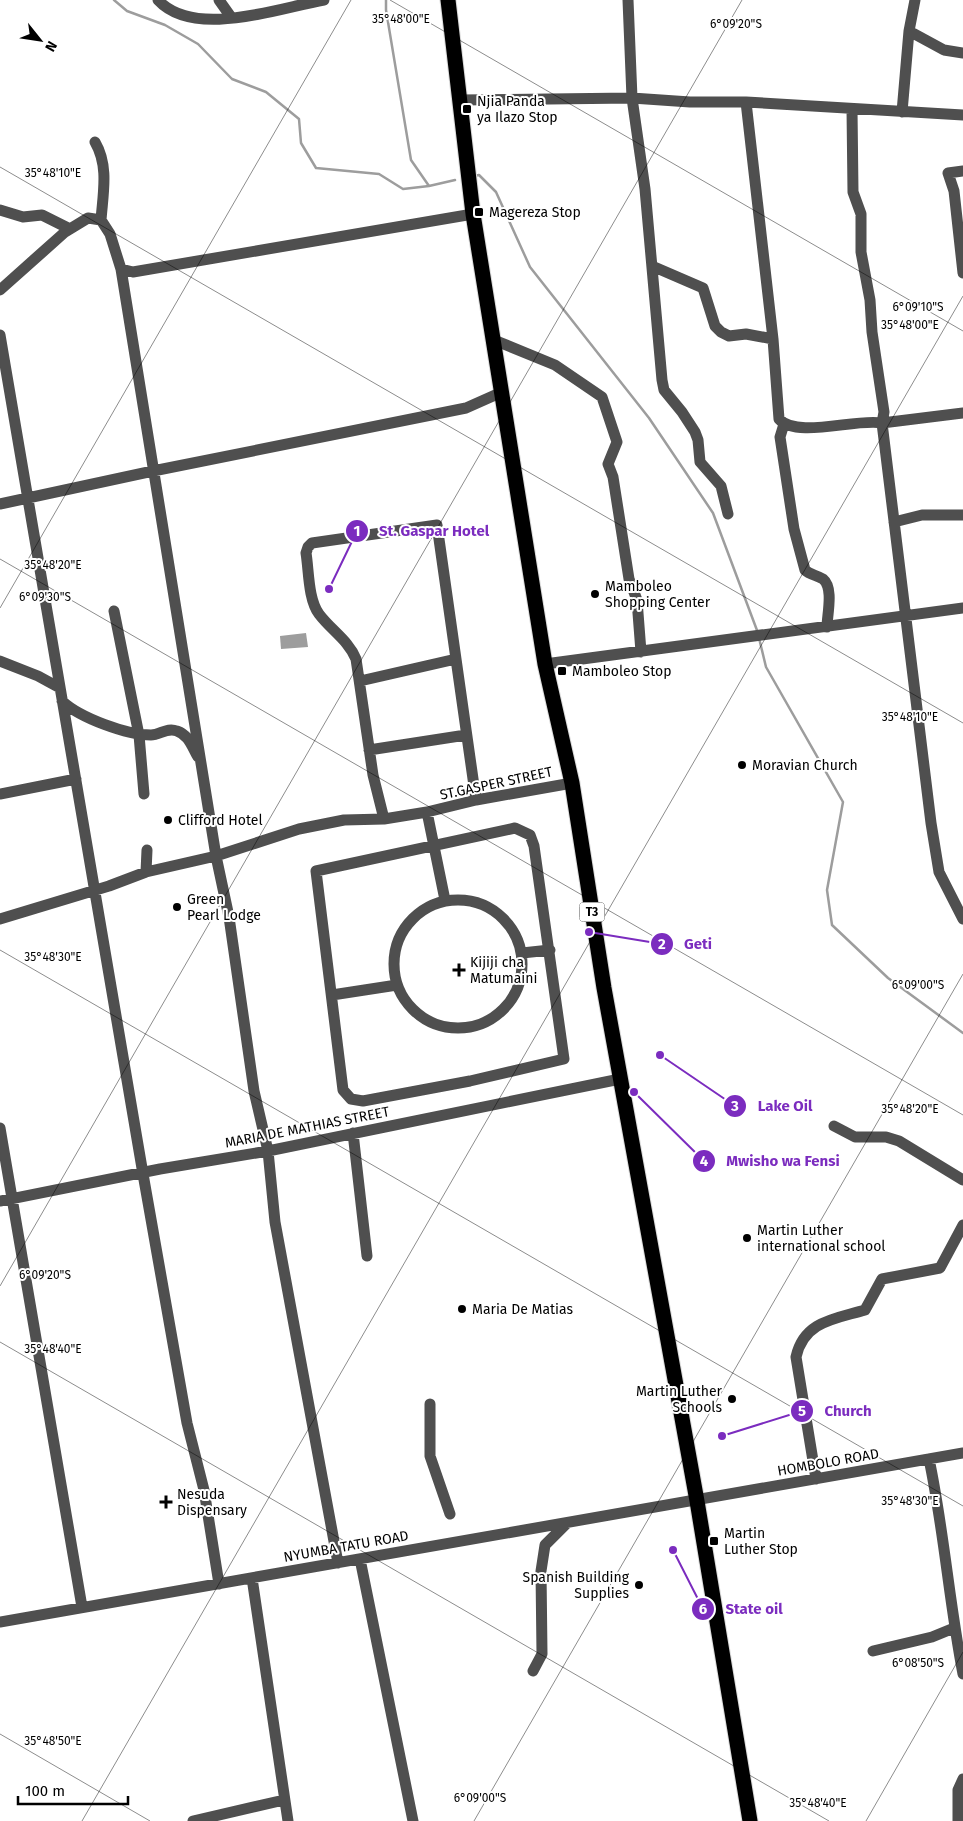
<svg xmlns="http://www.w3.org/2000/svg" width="963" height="1821" viewBox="0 0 963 1821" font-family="'Fira Sans',sans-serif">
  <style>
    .water { fill: #9d9d9d }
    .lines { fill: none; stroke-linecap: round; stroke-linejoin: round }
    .stream { stroke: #9d9d9d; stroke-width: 2.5 }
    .highway-casing { stroke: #dbdbdb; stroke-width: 17 }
    .minor { stroke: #4f4f4f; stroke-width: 11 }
    .highway { stroke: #000; stroke-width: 15 }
    .ticks { fill: none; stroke: #000; stroke-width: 1; stroke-opacity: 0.45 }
    .poi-dot { fill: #000; stroke: #fff; stroke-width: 2 }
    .labels { text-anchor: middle; stroke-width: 4; stroke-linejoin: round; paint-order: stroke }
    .shield { fill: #fff; stroke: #4c4c4c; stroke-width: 1 }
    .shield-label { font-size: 12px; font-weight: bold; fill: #000 }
    .poi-label { font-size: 14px; fill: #000; stroke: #fff; text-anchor: start }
    .street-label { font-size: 14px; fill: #000; stroke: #fff }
    .ticks-label { font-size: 12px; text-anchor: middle; fill: #000; stroke: #fff; stroke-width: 4; stroke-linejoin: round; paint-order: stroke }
    .leader { fill: none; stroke: #7b2cbf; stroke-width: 2 }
    .callout-dot { fill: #7b2cbf; stroke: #fff; stroke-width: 2 }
    .mark-label { font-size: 15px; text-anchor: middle; font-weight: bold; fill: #fff }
    .callout-label { font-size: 15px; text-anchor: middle; font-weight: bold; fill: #7b2cbf; stroke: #fff; stroke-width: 4; stroke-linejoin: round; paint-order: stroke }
  </style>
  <rect width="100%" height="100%" fill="#fff"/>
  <path class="water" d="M306 633 308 647 281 649 280 636Z"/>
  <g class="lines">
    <path class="stream" d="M114 0 127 11 165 25 198 44 232 79 266 92 299 119 301 143 316 168 379 174 403 189 429 186
      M386 0V10L411 160 429 186 455 180
      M474 176 479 175 496 192 530 267 649 418 713 513 758 633
      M759 638 766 667 843 802 827 890 832 925 888 978 963 1033"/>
    <defs>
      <path id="highway" d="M448 0 473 214 545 664 572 783 604 988 697 1501 750 1821"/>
    </defs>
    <use href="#highway" class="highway-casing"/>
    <path class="minor" d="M158 0C194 39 278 8 324 0
      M219 0 231 17
      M628 0 632 98 645 189 662 380 664 390 682 412 695 432 698 440 700 462 721 486 728 514
      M909 31 944 50 963 53
      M459 100 632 98 690 102H746L963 115
      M746 102 773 339 779 419C797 439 856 418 882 423L931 823 939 872 963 919
      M852 109 853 192 861 214V252L870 300 872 332 884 412 882 423 963 413
      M902 112 909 31 915 0
      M95 142C109 166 103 193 101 220
      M963 171 948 173 954 191 963 273
      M0 210 23 217 42 215 70 229
      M652 266 703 288 715 326 721 332 729 336 746 334 773 339
      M121 269 216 856 229 917 254 1091 268 1151 275 1222 338 1563
      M0 290 65 232 88 218 101 220 110 234 121 269 133 272 473 214
      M0 335 143 1174 187 1423 204 1490 219 1584
      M494 340 555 365 602 397 617 442 608 464 613 477 629 579 637 600 641 652
      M784 424 780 437 794 529 805 570C810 575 817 575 823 579 834 588 827 615 827 627
      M0 504 153 471 466 408 502 392
      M894 522 922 515H963
      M114 611 139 735 144 794
      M0 661 38 676 60 688
      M545 664 963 608
      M360 681 456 659
      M62 701C80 718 127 735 151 735 160 735 167 727 177 731 189 735 192 747 198 757
      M369 750 466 735
      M0 794 76 779
      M427 812 445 900
      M384 819 373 775 356 659C349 641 331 630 319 614 308 599 309 571 306 553L308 547 312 543 437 525 476 800
      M515 828 530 835 534 846 564 1059 470 1081 363 1101 351 1099 343 1090 316 871Z
      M146 872 147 850
      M394 964a64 64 0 1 1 128 0a64 64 0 1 1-128 0Z
      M0 919 109 886 146 872 216 856 299 829 344 820 384 819 427 812 476 800 572 783
      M522 953 550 950
      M332 995 397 985
      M834 1126 855 1137H886L899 1141 963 1180
      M0 1128 82 1607
      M353 1133 367 1256
      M0 1201 160 1169 268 1151 620 1079
      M430 1404V1456L450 1514
      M929 1459C944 1530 949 1602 963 1674
      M816 1479 796 1357C804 1321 835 1319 865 1310L882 1279 940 1268 963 1225
      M360 1559 413 1821
      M252 1578 288 1821
      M0 1622 963 1453
      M873 1651 932 1637 954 1628
      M533 1671 542 1654 541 1571 545 1545 567 1523
      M193 1821 284 1800
      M958 1821V1790L963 1779"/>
    <use href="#highway" class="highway"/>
  </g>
  <path class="ticks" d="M390 0 963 331M0 167 963 723M0 559 963 1115M0 608 351 0M0 950 963 1506M0 1286 742 0M0 1342 829 1821M0 1734 150 1821M82 1821 963 296M474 1821 963 974M866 1821 963 1652"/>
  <g class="poi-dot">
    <rect x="462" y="104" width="10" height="10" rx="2.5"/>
    <rect x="474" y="207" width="10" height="10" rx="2.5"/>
    <circle cx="595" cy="594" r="5"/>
    <rect x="557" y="666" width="10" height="10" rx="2.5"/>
    <circle cx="742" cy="765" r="5"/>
    <circle cx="168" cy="820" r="5"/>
    <circle cx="177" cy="907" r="5"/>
    <path d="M456.5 962.5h5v5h5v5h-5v5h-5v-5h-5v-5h5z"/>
    <circle cx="747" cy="1238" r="5"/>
    <circle cx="462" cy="1309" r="5"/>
    <circle cx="732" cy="1399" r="5"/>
    <path d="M163.5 1494.5h5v5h5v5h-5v5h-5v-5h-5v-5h5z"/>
    <rect x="709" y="1536" width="10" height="10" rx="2.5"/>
    <circle cx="639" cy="1585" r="5"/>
  </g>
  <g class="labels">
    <rect class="shield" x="579.5" y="902.5" width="25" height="19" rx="4"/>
    <g class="shield-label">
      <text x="592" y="916">T3</text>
    </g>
    <g class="poi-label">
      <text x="477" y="106">Njia Panda<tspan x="477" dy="16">ya Ilazo Stop</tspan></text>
      <text x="489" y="217">Magereza Stop</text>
      <text x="605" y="591">Mamboleo<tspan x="605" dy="16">Shopping Center</tspan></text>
      <text x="572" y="676">Mamboleo Stop</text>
      <text x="752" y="770">Moravian Church</text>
      <text x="178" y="825">Clifford Hotel</text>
      <text x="187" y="904">Green<tspan x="187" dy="16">Pearl Lodge</tspan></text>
      <text x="470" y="967">Kijiji cha<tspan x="470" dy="16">Matumaini</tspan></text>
      <text x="757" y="1235">Martin Luther<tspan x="757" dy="16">international school</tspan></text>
      <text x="472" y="1314">Maria De Matias</text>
      <text x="722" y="1396" text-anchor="end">Martin Luther<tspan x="722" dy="16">Schools</tspan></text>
      <text x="177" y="1499">Nesuda<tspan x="177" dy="16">Dispensary</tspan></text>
      <text x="724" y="1538">Martin<tspan x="724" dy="16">Luther Stop</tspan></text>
      <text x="629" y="1582" text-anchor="end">Spanish Building<tspan x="629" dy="16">Supplies</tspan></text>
    </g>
    <g class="street-label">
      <text transform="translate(496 783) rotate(-12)" y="5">ST.GASPER STREET</text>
      <text transform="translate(307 1127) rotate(-11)" y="5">MARIA DE MATHIAS STREET</text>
      <text transform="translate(828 1462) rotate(-10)" y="5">HOMBOLO ROAD</text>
      <text transform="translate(346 1546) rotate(-10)" y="5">NYUMBA TATU ROAD</text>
    </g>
  </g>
  <g class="ticks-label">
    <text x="401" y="23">35°48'00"E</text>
    <text x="736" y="28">6°09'20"S</text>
    <text x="53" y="177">35°48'10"E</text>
    <text x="918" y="311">6°09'10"S</text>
    <text x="910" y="329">35°48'00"E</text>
    <text x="53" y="569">35°48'20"E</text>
    <text x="45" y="601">6°09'30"S</text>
    <text x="910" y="721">35°48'10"E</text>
    <text x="53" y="961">35°48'30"E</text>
    <text x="918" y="989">6°09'00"S</text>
    <text x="910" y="1113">35°48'20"E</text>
    <text x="45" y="1279">6°09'20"S</text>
    <text x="53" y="1353">35°48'40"E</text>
    <text x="910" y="1505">35°48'30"E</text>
    <text x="918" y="1667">6°08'50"S</text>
    <text x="53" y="1745">35°48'50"E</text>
    <text x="480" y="1802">6°09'00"S</text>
    <text x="818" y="1807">35°48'40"E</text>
  </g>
  <path class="leader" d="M329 589L357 531M589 932L662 944M660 1055L735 1106M634 1092L704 1161M722 1436L802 1411M673 1550L703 1609"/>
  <g class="callout-dot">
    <circle cx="329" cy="589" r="5"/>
    <circle cx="589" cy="932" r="5"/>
    <circle cx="660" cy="1055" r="5"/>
    <circle cx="634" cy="1092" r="5"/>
    <circle cx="722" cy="1436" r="5"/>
    <circle cx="673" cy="1550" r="5"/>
    <circle cx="357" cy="531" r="12"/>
    <circle cx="662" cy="944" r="12"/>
    <circle cx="735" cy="1106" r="12"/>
    <circle cx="704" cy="1161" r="12"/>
    <circle cx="802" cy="1411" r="12"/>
    <circle cx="703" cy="1609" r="12"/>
  </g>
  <g class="mark-label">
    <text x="357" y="536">1</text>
    <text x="662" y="949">2</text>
    <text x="735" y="1111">3</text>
    <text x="704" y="1166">4</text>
    <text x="802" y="1416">5</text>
    <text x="703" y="1614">6</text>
  </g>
  <g class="callout-label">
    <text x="434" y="536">St. Gaspar Hotel</text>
    <text x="698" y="949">Geti</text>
    <text x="785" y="1111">Lake Oil</text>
    <text x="783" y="1166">Mwisho wa Fensi</text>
    <text x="848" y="1416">Church</text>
    <text x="754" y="1614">State oil</text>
  </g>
  <g transform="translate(40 40) rotate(120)" stroke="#ffffff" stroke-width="4" paint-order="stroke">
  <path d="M0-4L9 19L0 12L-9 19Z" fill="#000000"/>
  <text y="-8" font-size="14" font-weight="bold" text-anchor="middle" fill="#000000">N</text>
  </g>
  <path d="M18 1796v8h110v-8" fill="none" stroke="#000000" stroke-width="2.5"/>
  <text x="25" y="1796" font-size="15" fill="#000000" stroke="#ffffff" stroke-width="4" paint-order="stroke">100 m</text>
</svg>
